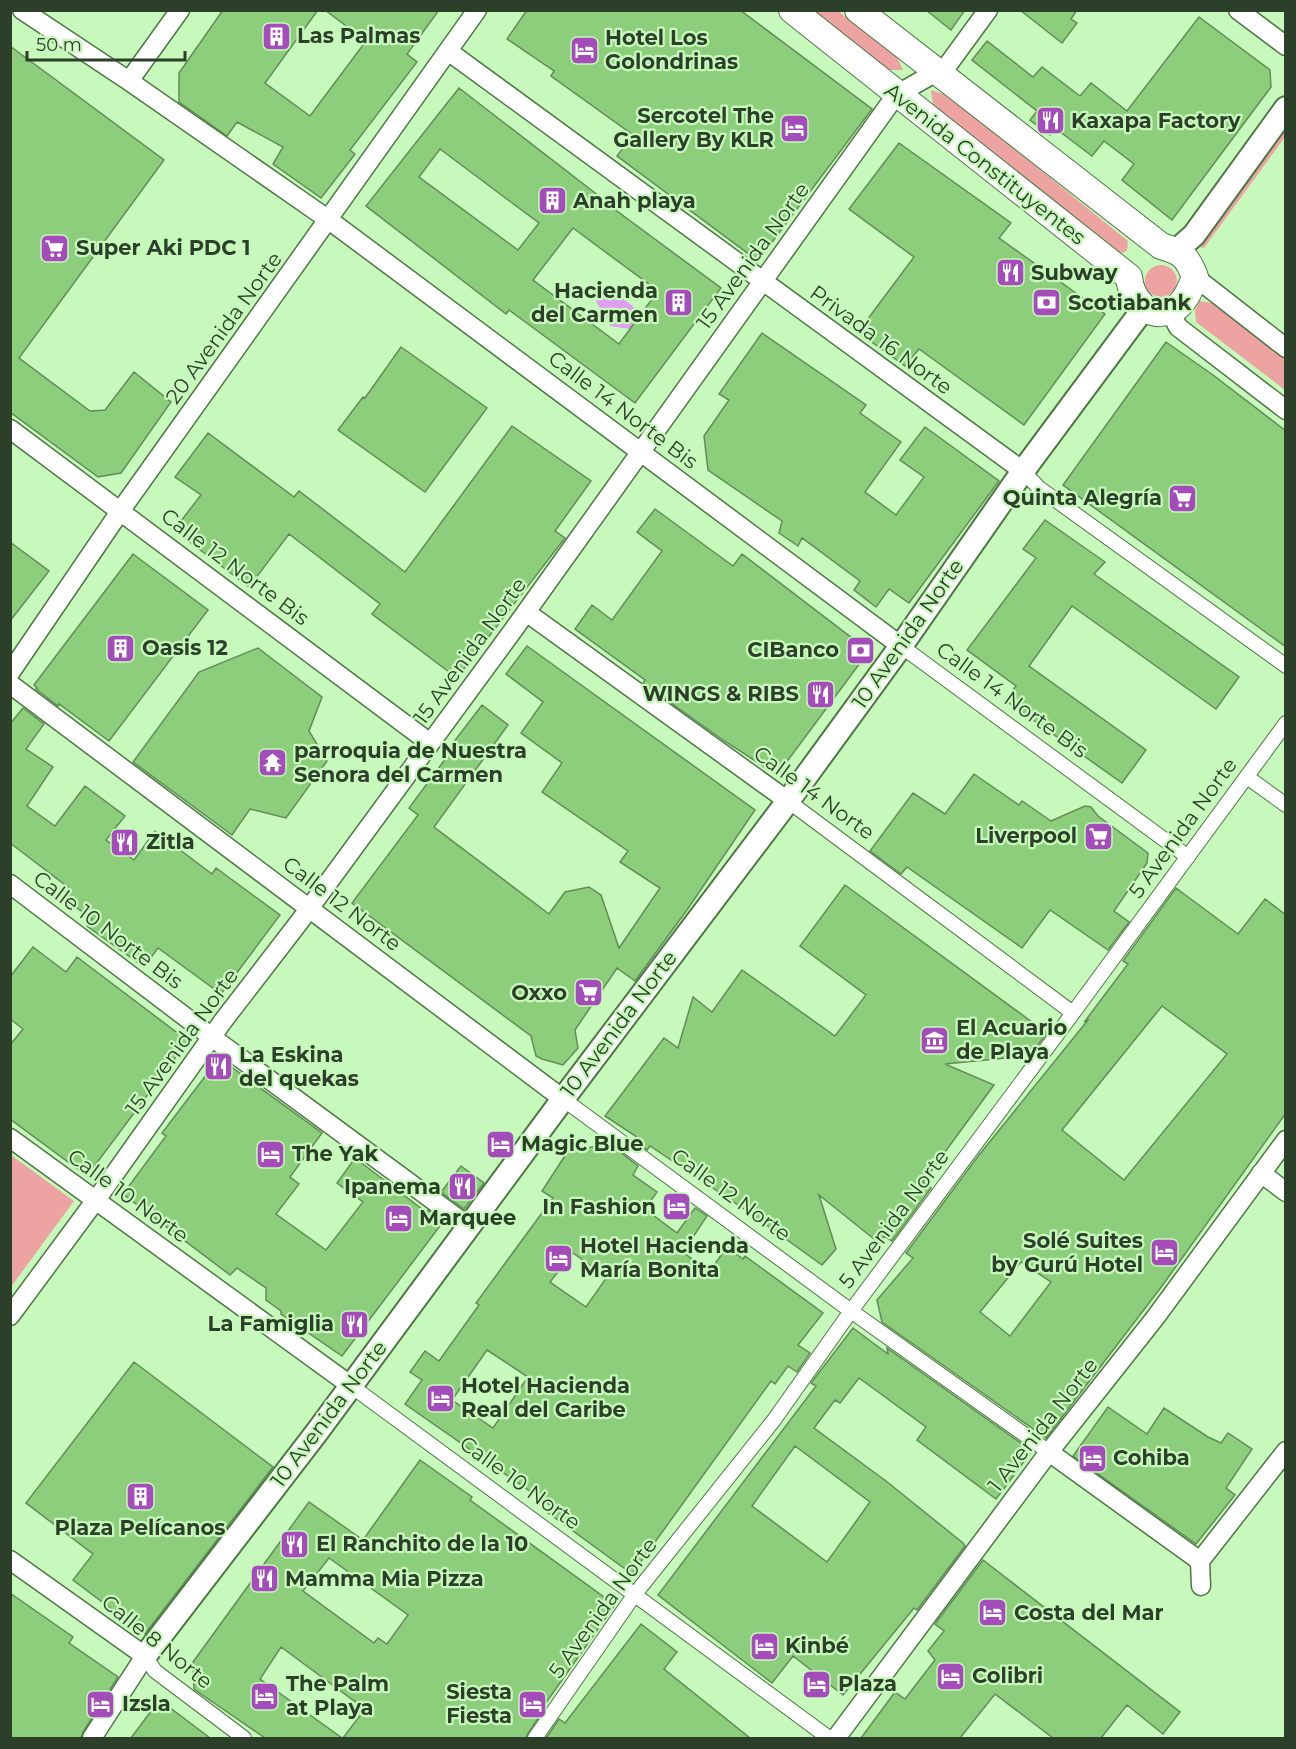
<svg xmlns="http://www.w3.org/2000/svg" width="1296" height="1749" viewBox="0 0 1296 1749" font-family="Montserrat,sans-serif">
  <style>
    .green { fill: #eda3a2 }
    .water { fill: #df9fee }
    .building { fill: #8dce7d; stroke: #608d56; stroke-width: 1.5; fill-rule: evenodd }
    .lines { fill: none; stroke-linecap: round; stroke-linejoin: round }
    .pedestrian-casing { stroke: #4d7843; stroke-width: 16 }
    .minor-casing { stroke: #4d7843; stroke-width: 21 }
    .tertiary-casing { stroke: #4d7843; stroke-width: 26 }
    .secondary-casing { stroke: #4d7843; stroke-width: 28 }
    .pedestrian { stroke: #fff; stroke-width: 14 }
    .minor { stroke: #fff; stroke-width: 18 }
    .tertiary { stroke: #fff; stroke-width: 22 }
    .secondary { stroke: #fff; stroke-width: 26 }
    .labels { text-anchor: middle; stroke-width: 4.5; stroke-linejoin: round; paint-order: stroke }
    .poi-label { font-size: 21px; font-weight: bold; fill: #2c3f28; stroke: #c8f9bc; text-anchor: start }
    .street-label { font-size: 21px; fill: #2c3f28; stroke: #c8f9bc }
  </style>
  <rect width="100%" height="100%" fill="#c8f9bc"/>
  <path class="green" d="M813 11H838L896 55 903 70H888Z
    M931 90 949 96 1128 241 1127 251 1121 253 1117 251 933 105Z
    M1285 127V137L1204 248 1199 247Z
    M1145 281a16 16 0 1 1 32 0a16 16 0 1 1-32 0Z
    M1200 301 1212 303 1285 359V390L1196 322 1195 310Z
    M11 1155 74 1201 11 1287Z"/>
  <path class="water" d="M604 290H613C621 299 635 305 640 315L630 329 610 326C608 316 600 311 596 301L598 294Z"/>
  <path class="building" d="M223 10H318L265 83 310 116 366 41 325 10H439L407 54 417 62 350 150 355 154 321 198 273 164 283 147 237 122 227 136 179 102V73Z
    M527 10H740L872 109 758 261 617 156 633 135 551 76 554 71 507 39Z
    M926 10H965L951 30Z
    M1020 10H1077L1071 19 1077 23 1062 43Z
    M1199 17 1270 70 1271 87 1172 220 1122 180 1134 164 1104 141 1092 156 1055 128 1050 135 1030 120 1037 111 972 60 987 41 1033 77 1042 67 1080 96 1091 83 1127 111Z
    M10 46 164 160 19 358 90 411 105 410 134 372 171 402 121 473 98 477 10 412Z
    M459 88 599 196 598 197 721 288 635 403 509 310 506 314 366 206ZM440 149 539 223 518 250 419 177ZM573 228 658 291 619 344 533 280Z
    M899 143 1011 223 999 238 1105 314 1024 425 919 349 905 366 858 332 914 257 849 209Z
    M762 333 866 405 860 413 901 442 865 492 896 515 924 477 900 460 925 427 999 481 909 603 889 589 876 607 854 590 860 581 802 538 798 546 779 533 782 521 708 470 704 436 729 400 719 394Z
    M1166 342 1213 375 1286 431V647L1063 485Z
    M401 347 487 408 425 492 338 430 363 397 365 398Z
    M512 426 591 481 555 531 565 538 457 678 372 614 380 604 289 534 249 587 174 530 201 495 175 477 208 433 294 497 299 491 405 572Z
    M655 509 733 566 742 554 869 651 777 775 723 740 643 683 645 680 575 629 592 605 612 620 662 551 637 532Z
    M1045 520 1105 562 1094 574 1239 677 1216 709 1072 606 1029 666 1146 750 1122 783 1005 700 1016 686 967 650 1036 558 1023 549Z
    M10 542 49 571 10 621Z
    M133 554 208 610 109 741 59 704 58 706 36 689 37 688 34 685Z
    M527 646 755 810 687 910 635 981 617 968 575 1030 578 1048 563 1065 542 1059 536 1056 531 1036 352 903 418 815 409 808 446 758 443 756 482 705 508 725 434 827 549 914 565 892 589 887 601 895 619 948 660 888 620 862 628 851 542 792 562 763 521 733 543 702 506 674Z
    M258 648 322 697 309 731 327 761 286 818 250 809 232 835 133 762 199 672Z
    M23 708 44 724 26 749 53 767 27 806 55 826 85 786 125 816 106 840 134 860 155 831 212 874 216 868 280 915 221 994 158 948 144 967 87 926 92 919 62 897 69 888 10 843V724Z
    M974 774 1019 805 1022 801 1051 821 1085 806 1091 807 1098 816 1148 853 1147 863 1114 911 1129 922 1108 950 1050 910 1022 948 907 867 901 874 870 851 913 793 945 814Z
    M845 885 1047 1033 1037 1046 1016 1057 945 1064 994 1085 923 1182 931 1188 892 1241 884 1236 879 1243 819 1195 836 1249 822 1265 747 1211 650 1146 647 1150 634 1140 640 1139 605 1116 664 1038 678 1048 693 997 712 1012 742 970 835 1036 866 995 800 946Z
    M1176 888 1238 934 1265 899 1286 915V1113L1162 1286 1046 1438 882 1322 877 1300 913 1258 906 1253 979 1155 1088 1020 1085 1021 1128 964 1123 961ZM1162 1006 1227 1054 1124 1180 1062 1130ZM1021 1262 1051 1282 1010 1336 980 1312Z
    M33 947 66 972 77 957 188 1041 87 1176 10 1119V1045L23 1029 10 1019V977Z
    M219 1058 322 1133 290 1177 299 1184 276 1214 326 1250 363 1202 337 1183 355 1158 426 1212 428 1210 443 1222 342 1356 281 1314V1311L266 1300V1288L237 1268 230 1275 123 1194 166 1136 162 1133Z
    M610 1144 638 1166 633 1175 657 1192 645 1209 677 1233 695 1208 707 1216 683 1252 709 1272 727 1247 743 1259 745 1256 823 1313 798 1345 810 1353 797 1372 788 1366 775 1384 771 1381 632 1574 547 1512 551 1506 405 1404 422 1380 410 1372 425 1351 439 1361 479 1305 476 1303 553 1198 542 1191 568 1151ZM573 1253 607 1277 586 1307 550 1282ZM487 1350 528 1377 493 1428 452 1400Z
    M461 1166 484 1183 464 1209 441 1192Z
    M853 1328 888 1354 887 1348 1032 1451 996 1499 917 1440 926 1427 859 1378 840 1403 835 1400 814 1428 886 1481 963 1543 965 1546 917 1610 914 1608 843 1695 793 1656 772 1683 658 1595 816 1386 811 1383ZM795 1446 870 1502 827 1562 752 1506Z
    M134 1362 273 1467 145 1634 73 1580 93 1554 26 1503Z
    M1108 1407 1147 1434 1164 1408 1208 1437 1221 1443 1228 1433 1252 1449 1226 1488 1235 1495 1196 1544 1073 1456Z
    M420 1460 472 1497 470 1500 615 1605 543 1707 545 1708 528 1733 526 1738H343L365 1709 281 1647 260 1679 342 1738H265L194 1689 193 1662 309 1502 363 1540ZM329 1558 408 1615 387 1644 378 1638 374 1643 303 1591Z
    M983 1560 1180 1712 1163 1734 1127 1705 1101 1738H1053L995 1694 960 1738H861L895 1692 905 1699 935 1660 928 1651 944 1631 935 1624Z
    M10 1593 73 1637 69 1643 118 1677 83 1732 81 1738H10Z
    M641 1624 677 1652 664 1669 750 1738H546L559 1719 565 1723Z
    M154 1707H169L210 1738H131Z"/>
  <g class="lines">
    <defs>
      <path id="pedestrian" d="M1023 471 1039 488 1286 666
        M901 646 1188 857
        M1247 777 1286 805
        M788 801 1073 1013
        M563 1099 851 1311 1049 1452
        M350 1385 829 1738
        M145 1656 155 1671 244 1738
        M535 1738 635 1594 774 1420 851 1311 1073 1013 1286 723"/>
      <path id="minor" d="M22 10 129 81 329 220 901 646
        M1238 10 1286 46
        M448 51 1023 471
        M129 81 180 10
        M1195 277 1286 348
        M1170 311 1178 327 1286 410
        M10 429 430 743
        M526 612 788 801
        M10 673 121 510 477 10
        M10 684 563 1099
        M10 884 221 1044 468 1226
        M10 1138 350 1385
        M1261 1173 1286 1192
        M10 1316 101 1193 223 1021 300 921 514 629 896 95 947 66 988 10
        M1049 1452 1200 1561 1201 1586
        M10 1560 145 1656 92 1738
        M1200 1561 1286 1451
        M836 1738 1049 1452 1155 1318 1286 1140"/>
      <path id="tertiary" d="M1177 250 1194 235 1286 108
        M145 1656 317 1432 563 1099 788 801 901 646 1023 471 1144 308"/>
      <path id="secondary" d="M792 10 1129 277C1131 297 1148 321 1170 311 1184 306 1190 290 1195 277 1187 256 1182 252 1161 246L858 10"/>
    </defs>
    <use href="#pedestrian" class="pedestrian-casing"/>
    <use href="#minor" class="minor-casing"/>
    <use href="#tertiary" class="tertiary-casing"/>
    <use href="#secondary" class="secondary-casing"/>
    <use href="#pedestrian" class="pedestrian"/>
    <use href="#minor" class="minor"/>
    <use href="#tertiary" class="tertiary"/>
    <use href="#secondary" class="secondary"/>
  </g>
  <defs>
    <symbol id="building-square" viewBox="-11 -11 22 22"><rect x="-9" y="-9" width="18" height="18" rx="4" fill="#a44cb9" stroke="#c8f9bc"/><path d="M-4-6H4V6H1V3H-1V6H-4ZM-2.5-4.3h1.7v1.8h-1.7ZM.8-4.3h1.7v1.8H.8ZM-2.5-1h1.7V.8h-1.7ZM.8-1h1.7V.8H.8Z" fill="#fff"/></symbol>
    <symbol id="hotel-square" viewBox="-11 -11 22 22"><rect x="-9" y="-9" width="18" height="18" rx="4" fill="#a44cb9" stroke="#c8f9bc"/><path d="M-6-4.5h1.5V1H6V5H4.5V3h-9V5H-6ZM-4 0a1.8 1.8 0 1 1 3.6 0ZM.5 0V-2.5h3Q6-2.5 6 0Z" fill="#fff"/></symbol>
    <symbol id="restaurant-square" viewBox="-11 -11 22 22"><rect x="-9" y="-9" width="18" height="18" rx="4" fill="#a44cb9" stroke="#c8f9bc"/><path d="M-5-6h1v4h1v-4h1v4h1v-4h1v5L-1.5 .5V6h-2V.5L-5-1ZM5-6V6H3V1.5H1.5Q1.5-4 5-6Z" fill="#fff"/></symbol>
    <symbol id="supermarket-square" viewBox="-11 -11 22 22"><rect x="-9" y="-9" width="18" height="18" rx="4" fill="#a44cb9" stroke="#c8f9bc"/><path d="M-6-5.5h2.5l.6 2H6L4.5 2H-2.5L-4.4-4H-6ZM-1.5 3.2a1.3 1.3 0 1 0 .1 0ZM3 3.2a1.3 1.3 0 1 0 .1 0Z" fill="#fff"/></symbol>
    <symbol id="bank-square" viewBox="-11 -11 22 22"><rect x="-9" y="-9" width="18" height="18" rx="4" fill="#a44cb9" stroke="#c8f9bc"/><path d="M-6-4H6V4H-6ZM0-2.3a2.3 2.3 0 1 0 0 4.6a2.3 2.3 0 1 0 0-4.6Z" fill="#fff"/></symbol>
    <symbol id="temple-square" viewBox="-11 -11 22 22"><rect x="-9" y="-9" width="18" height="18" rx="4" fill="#a44cb9" stroke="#c8f9bc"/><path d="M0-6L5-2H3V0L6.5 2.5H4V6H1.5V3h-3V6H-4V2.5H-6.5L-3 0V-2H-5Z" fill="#fff"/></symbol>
    <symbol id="museum-square" viewBox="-11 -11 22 22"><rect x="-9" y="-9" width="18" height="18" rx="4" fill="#a44cb9" stroke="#c8f9bc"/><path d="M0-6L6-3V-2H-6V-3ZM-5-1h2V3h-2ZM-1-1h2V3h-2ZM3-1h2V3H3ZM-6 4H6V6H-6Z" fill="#fff"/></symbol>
  </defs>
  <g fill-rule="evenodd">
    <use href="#building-square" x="260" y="20" width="33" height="33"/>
    <use href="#hotel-square" x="568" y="34" width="33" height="33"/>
    <use href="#restaurant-square" x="1034" y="104" width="33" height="33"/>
    <use href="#hotel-square" x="778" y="112" width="33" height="33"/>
    <use href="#building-square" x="536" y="184" width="33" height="33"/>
    <use href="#supermarket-square" x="38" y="232" width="33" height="33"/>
    <use href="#restaurant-square" x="994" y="256" width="33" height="33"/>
    <use href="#building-square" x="662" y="286" width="33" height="33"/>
    <use href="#bank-square" x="1030" y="286" width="33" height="33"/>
    <use href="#supermarket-square" x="1166" y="482" width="33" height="33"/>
    <use href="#building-square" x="104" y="632" width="33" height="33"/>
    <use href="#bank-square" x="844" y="634" width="33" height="33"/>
    <use href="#restaurant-square" x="804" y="678" width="33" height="33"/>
    <use href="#temple-square" x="256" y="746" width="33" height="33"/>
    <use href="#supermarket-square" x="1082" y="820" width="33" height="33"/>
    <use href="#restaurant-square" x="108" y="826" width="33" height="33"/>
    <use href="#supermarket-square" x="572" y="976" width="33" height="33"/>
    <use href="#museum-square" x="918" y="1024" width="33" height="33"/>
    <use href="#restaurant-square" x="202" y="1050" width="33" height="33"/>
    <use href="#hotel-square" x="484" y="1128" width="33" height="33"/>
    <use href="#hotel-square" x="254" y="1138" width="33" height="33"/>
    <use href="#restaurant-square" x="446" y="1170" width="33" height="33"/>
    <use href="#hotel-square" x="660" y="1190" width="33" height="33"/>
    <use href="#hotel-square" x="382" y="1202" width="33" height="33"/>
    <use href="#hotel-square" x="1148" y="1236" width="33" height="33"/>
    <use href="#hotel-square" x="542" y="1242" width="33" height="33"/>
    <use href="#restaurant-square" x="338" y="1308" width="33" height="33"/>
    <use href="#hotel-square" x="424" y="1382" width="33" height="33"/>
    <use href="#hotel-square" x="1076" y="1442" width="33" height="33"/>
    <use href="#building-square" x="124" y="1480" width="33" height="33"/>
    <use href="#restaurant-square" x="278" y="1528" width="33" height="33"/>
    <use href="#restaurant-square" x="248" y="1562" width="33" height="33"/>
    <use href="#hotel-square" x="976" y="1596" width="33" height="33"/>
    <use href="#hotel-square" x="748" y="1630" width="33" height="33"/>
    <use href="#hotel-square" x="934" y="1660" width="33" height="33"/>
    <use href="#hotel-square" x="800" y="1668" width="33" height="33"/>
    <use href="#hotel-square" x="248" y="1680" width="33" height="33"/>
    <use href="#hotel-square" x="84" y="1688" width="33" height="33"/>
    <use href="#hotel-square" x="516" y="1688" width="33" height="33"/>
  </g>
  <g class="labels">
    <g class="poi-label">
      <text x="297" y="43">Las Palmas</text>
      <text x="605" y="45">Hotel Los<tspan x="605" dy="24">Golondrinas</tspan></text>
      <text x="774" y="123" text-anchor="end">Sercotel The<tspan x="774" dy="24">Gallery By KLR</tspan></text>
      <text x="1071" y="128">Kaxapa Factory</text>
      <text x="573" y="208">Anah playa</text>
      <text x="76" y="255">Super Aki PDC 1</text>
      <text x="1031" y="280">Subway</text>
      <text x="658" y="298" text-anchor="end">Hacienda<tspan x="658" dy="24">del Carmen</tspan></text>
      <text x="1068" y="310">Scotiabank</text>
      <text x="1162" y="505" text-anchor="end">Quinta Alegría</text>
      <text x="142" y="655">Oasis 12</text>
      <text x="839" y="657" text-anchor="end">CIBanco</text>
      <text x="799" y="701" text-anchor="end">WINGS &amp; RIBS</text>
      <text x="294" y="758">parroquia de Nuestra<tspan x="294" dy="24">Senora del Carmen</tspan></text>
      <text x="1077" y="843" text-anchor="end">Liverpool</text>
      <text x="146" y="849">Zitla</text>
      <text x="567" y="1000" text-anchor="end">Oxxo</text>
      <text x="956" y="1035">El Acuario<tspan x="956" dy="24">de Playa</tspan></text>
      <text x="239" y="1062">La Eskina<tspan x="239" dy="24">del quekas</tspan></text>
      <text x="521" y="1151">Magic Blue</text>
      <text x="292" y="1161">The Yak</text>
      <text x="441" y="1194" text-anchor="end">Ipanema</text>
      <text x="656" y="1214" text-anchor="end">In Fashion</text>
      <text x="419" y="1225">Marquee</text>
      <text x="1143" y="1248" text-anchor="end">Solé Suites<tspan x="1143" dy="24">by Gurú Hotel</tspan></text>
      <text x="580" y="1253">Hotel Hacienda<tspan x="580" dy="24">María Bonita</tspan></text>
      <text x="334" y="1331" text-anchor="end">La Famiglia</text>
      <text x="461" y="1393">Hotel Hacienda<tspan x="461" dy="24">Real del Caribe</tspan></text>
      <text x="1113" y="1465">Cohiba</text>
      <text x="140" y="1535" text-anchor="middle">Plaza Pelícanos</text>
      <text x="316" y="1551">El Ranchito de la 10</text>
      <text x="285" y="1586">Mamma Mia Pizza</text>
      <text x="1014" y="1620">Costa del Mar</text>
      <text x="785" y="1653">Kinbé</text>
      <text x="972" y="1683">Colibri</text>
      <text x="286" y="1691">The Palm<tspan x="286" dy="24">at Playa</tspan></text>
      <text x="838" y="1691">Plaza</text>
      <text x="512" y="1699" text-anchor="end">Siesta<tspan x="512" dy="24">Fiesta</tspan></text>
      <text x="122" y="1711">Izsla</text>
    </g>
    <g class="street-label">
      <text transform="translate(985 164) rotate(38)" y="7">Avenida Constituyentes</text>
      <text transform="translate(753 256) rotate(-54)" y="7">15 Avenida Norte</text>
      <text transform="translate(224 328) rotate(-54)" y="7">20 Avenida Norte</text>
      <text transform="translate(881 340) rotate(36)" y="7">Privada 16 Norte</text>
      <text transform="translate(623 410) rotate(37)" y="7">Calle 14 Norte Bis</text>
      <text transform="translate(235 567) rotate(37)" y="7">Calle 12 Norte Bis</text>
      <text transform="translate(908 634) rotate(-55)" y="7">10 Avenida Norte</text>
      <text transform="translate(470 651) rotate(-54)" y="7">15 Avenida Norte</text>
      <text transform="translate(1012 700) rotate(36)" y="7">Calle 14 Norte Bis</text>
      <text transform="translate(814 793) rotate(36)" y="7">Calle 14 Norte</text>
      <text transform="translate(1183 828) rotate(-54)" y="7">5 Avenida Norte</text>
      <text transform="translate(342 904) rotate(37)" y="7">Calle 12 Norte</text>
      <text transform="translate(108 930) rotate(37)" y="7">Calle 10 Norte Bis</text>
      <text transform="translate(619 1024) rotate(-53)" y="7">10 Avenida Norte</text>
      <text transform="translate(182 1042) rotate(-54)" y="7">15 Avenida Norte</text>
      <text transform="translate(731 1195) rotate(36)" y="7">Calle 12 Norte</text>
      <text transform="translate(128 1196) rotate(36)" y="7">Calle 10 Norte</text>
      <text transform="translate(894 1219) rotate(-53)" y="7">5 Avenida Norte</text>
      <text transform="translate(329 1414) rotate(-53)" y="7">10 Avenida Norte</text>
      <text transform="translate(1043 1425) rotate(-52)" y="7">1 Avenida Norte</text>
      <text transform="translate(520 1483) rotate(36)" y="7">Calle 10 Norte</text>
      <text transform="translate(603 1608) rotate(-54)" y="7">5 Avenida Norte</text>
      <text transform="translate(157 1642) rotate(39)" y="7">Calle 8 Norte</text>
    </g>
  </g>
  <rect width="1296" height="1749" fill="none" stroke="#2c3f28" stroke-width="24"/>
  <path d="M27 51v9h158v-9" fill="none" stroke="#2c3f28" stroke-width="3"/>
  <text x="36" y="51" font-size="18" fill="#2c3f28" stroke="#c8f9bc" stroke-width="4.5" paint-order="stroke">50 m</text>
</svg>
